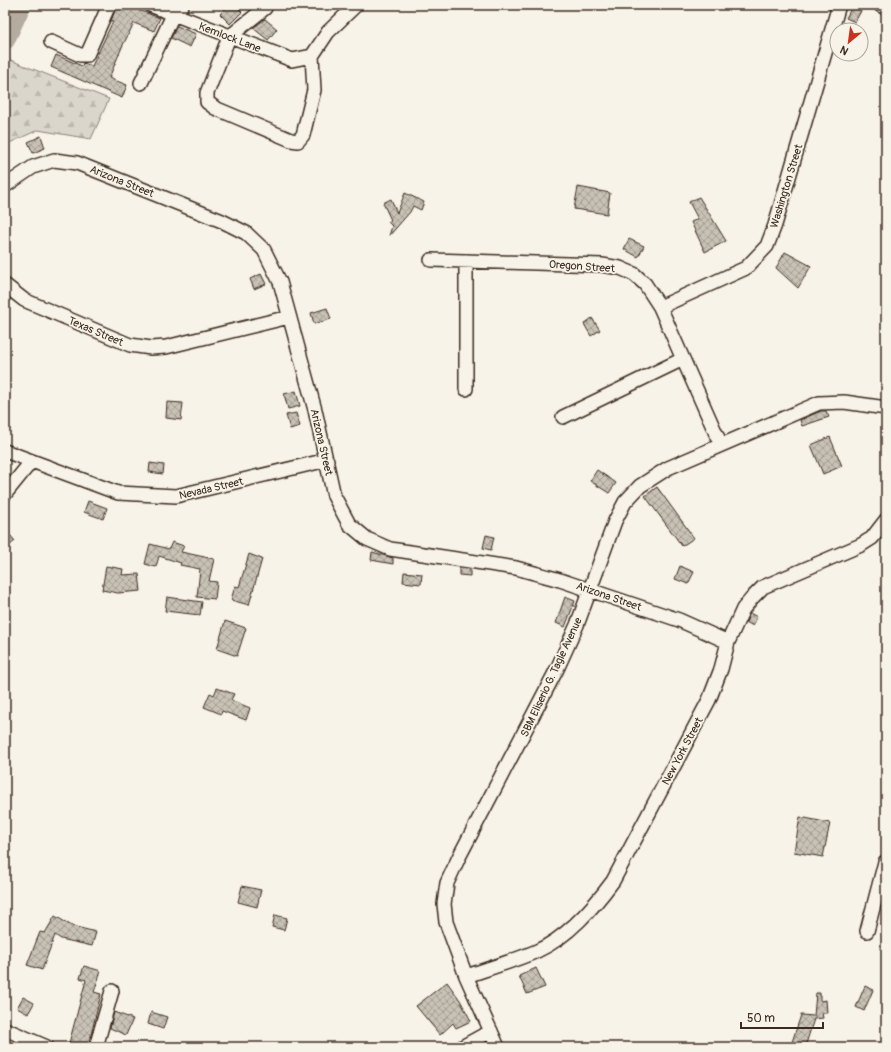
<svg xmlns="http://www.w3.org/2000/svg" width="891" height="1052" viewBox="0 0 891 1052" font-family="Pangolin,sans-serif">
  <style>
    .forest { fill: url(#forest-firs); stroke: #8b8074 }
    .lines { fill: none; stroke-linecap: round; stroke-linejoin: round }
    .river { stroke: #b4aca0; stroke-width: 20 }
    .building { fill: url(#building-cross-hatch); stroke: #3b2a1e }
    .minor-casing { stroke: #3b2a1e; stroke-width: 16 }
    .minor { stroke: #f7f3e8; stroke-width: 13 }
    .labels { text-anchor: middle; stroke-width: 3.5; stroke-linejoin: round; paint-order: stroke }
    .street-label { font-size: 11px; fill: #3b2a1e; stroke: #f7f3e8 }
  </style>
  <defs>
    <pattern id="forest-firs" width="22" height="20" patternUnits="userSpaceOnUse"><rect width="22" height="20" fill="#dbd6cb"/><path d="M5 1l3.5 6h-7zM16 11l3.5 6h-7z" fill="#bdb8ae"/></pattern>
    <pattern id="building-cross-hatch" width="8" height="8" patternUnits="userSpaceOnUse"><rect width="8" height="8" fill="#c8c1b6"/><path d="M0 0l8 8M0 8l8-8" fill="none" stroke="#a49d93"/></pattern>
  </defs>
  <rect width="100%" height="100%" fill="#f7f3e8"/>
  <filter id="ink" filterUnits="userSpaceOnUse"><feTurbulence type="fractalNoise" baseFrequency=".025" numOctaves="2"/><feDisplacementMap in="SourceGraphic" scale="8" xChannelSelector="R" yChannelSelector="G"/><feConvolveMatrix kernelMatrix="1 2 1 2 8 2 1 2 1" color-interpolation-filters="sRGB"/></filter>
  <g filter="url(#ink)">
    <path class="forest" d="M5 58 109 99 91 139 38 130 5 145Z"/>
    <g class="lines">
      <path class="river" d="M5 40 21 5"/>
    </g>
    <path class="building" d="M117 5H125L160 18 154 31 134 23 122 47 109 78 127 85 122 98 51 67 56 55 82 66 83 63 92 66 113 21H111Z
      M229 5H235L242 12 230 24 220 14Z
      M853 5 862 9 855 22 846 18Z
      M265 19 277 29 268 40 253 28Z
      M177 26 196 34 190 47 171 38Z
      M41 136 45 148 33 153 28 142Z
      M578 187 610 193 607 214 574 209Z
      M405 193 424 202 421 210 413 206 410 212 389 236 392 226 388 222 391 220 383 203 391 199 397 213Z
      M699 197 726 241 705 252 691 222 698 219 689 202Z
      M629 239 644 246 638 257 624 249Z
      M785 252 811 266 798 288 776 268Z
      M261 274 266 284 254 289 250 279Z
      M327 308 331 319 314 324 311 313Z
      M592 318 600 330 591 336 584 324Z
      M296 391 300 406 288 409 284 394Z
      M167 402 183 403 181 420 166 418Z
      M821 411H826L829 417 802 426 800 420Z
      M296 413 300 426 290 429 286 415Z
      M830 437 842 466 823 474 811 445Z
      M150 463 164 465 163 474 149 472Z
      M597 470 616 483 609 493 590 481Z
      M657 487 694 538 682 546 645 496Z
      M88 501 107 508 103 519 84 512Z
      M5 529 15 541 5 549Z
      M486 535 494 537 491 550 483 548Z
      M172 542 184 546 181 552 214 559 209 581 217 582 215 599 197 597 200 569 180 565 181 563 159 556 156 567 145 564 150 544 169 549Z
      M372 552 393 558V564L371 560Z
      M249 554 262 559 249 605 231 600 235 586 239 587Z
      M106 566 123 569 122 575 139 574 141 591 118 593 102 590Z
      M680 566 694 572 688 584 675 579Z
      M459 568 470 569V576L459 575Z
      M404 572 422 574 421 584 403 582Z
      M167 597 202 602 200 615 165 611Z
      M565 597 575 601 565 627 556 623Z
      M750 613 757 617 753 626 746 622Z
      M225 621 246 628 237 656 217 649Z
      M217 688 234 694 231 700 250 708 246 720 222 711 221 714 204 707 210 693 214 695Z
      M800 817 830 823 823 857 794 852Z
      M242 886 261 890 257 907 238 902Z
      M275 915 287 918 284 930 272 927Z
      M55 916 72 926 96 932 92 946 61 939 55 935 42 970 27 965 40 932 45 933Z
      M84 966 101 971 94 992 101 994 88 1047H68L86 980 80 978Z
      M536 968 545 987 527 994 519 976Z
      M447 982 460 1000 471 1021 456 1028 453 1023 440 1035 416 1006Z
      M865 986 873 990 864 1011 856 1007Z
      M816 993H820V1001L826 1000 827 1013H822L823 1018 814 1019 805 1047 792 1042 801 1015 814 1016Z
      M23 997 34 1003 28 1014 17 1008Z
      M114 1012 133 1019 126 1035 110 1028Z
      M151 1012 167 1017 163 1029 148 1024Z"/>
    <g class="lines">
      <defs>
        <path id="minor" d="M150 5 292 60 312 56
          M880 5 886 8
          M265 8 229 37 207 93V102L215 108 291 140 298 141 303 135 314 90 312 56
          M51 42 80 55H87L109 5
          M312 56 328 32 356 5
          M141 83 173 15 182 5
          M5 186 33 167 54 160 77 163 222 221 246 233 264 250 280 282 315 410 334 496 349 524 367 539 390 549 516 568 560 580 679 620 728 642
          M431 260 602 265 620 268 634 274 645 284 660 307 721 445
          M5 285 24 300 130 345 151 348 166 347 289 317
          M660 307 746 268 767 246 775 225 839 5
          M466 389V261
          M563 417 683 359
          M5 451 118 493 176 496 327 460
          M5 494 31 462
          M867 931 885 862
          M466 976C490 968 514 961 537 951 568 937 593 908 613 881L709 700 721 669 728 642 743 609 753 597 763 587 861 545 872 538 886 520
          M5 1029 47 1047
          M96 1047 112 991
          M462 1047 491 1031
          M498 1047 466 976 446 922 444 904 447 883 459 857 557 669 577 625 615 521 625 502 640 486 668 468 819 403 844 402 886 408"/>
      </defs>
      <use href="#minor" class="minor-casing"/>
      <use href="#minor" class="minor"/>
    </g>
  </g>
  <g class="labels">
    <g class="street-label">
      <text transform="translate(230 37) rotate(21)" y="4">Kemlock Lane</text>
      <text transform="translate(122 181) rotate(22)" y="4">Arizona Street</text>
      <text transform="translate(786 186) rotate(-73)" y="4">Washington Street</text>
      <text transform="translate(582 266) rotate(4)" y="4">Oregon Street</text>
      <text transform="translate(96 331) rotate(23)" y="4">Texas Street</text>
      <text transform="translate(322 442) rotate(77)" y="4">Arizona Street</text>
      <text transform="translate(211 488) rotate(-13)" y="4">Nevada Street</text>
      <text transform="translate(609 596) rotate(19)" y="4">Arizona Street</text>
      <text transform="translate(551 677) rotate(-65)" y="4">SBM Eliserio G. Tagle Avenue</text>
      <text transform="translate(682 751) rotate(-62)" y="4">New York Street</text>
    </g>
  </g>
  <rect width="891" height="1052" fill="none" stroke="#f7f3e8" stroke-width="20"/>
  <rect x="10" y="10" width="871" height="1032" fill="none" stroke="#3b2a1e" stroke-width="1.5" filter="url(#ink)"/>
  <g transform="translate(849 42) rotate(209)"><circle r="19" fill="#f7f3e8" stroke="#aca397"/>
  <path d="M0-3L7 15L0 10L-7 15Z" fill="#c8321e"/>
  <text y="-6" font-size="11" font-weight="bold" text-anchor="middle" fill="#3b2a1e">N</text>
  </g>
  <path d="M741 1022v6h82v-6" fill="none" stroke="#3b2a1e" stroke-width="2"/>
  <text x="747" y="1022" font-size="12" fill="#3b2a1e" stroke="#f7f3e8" stroke-width="3" paint-order="stroke">50 m</text>
</svg>
